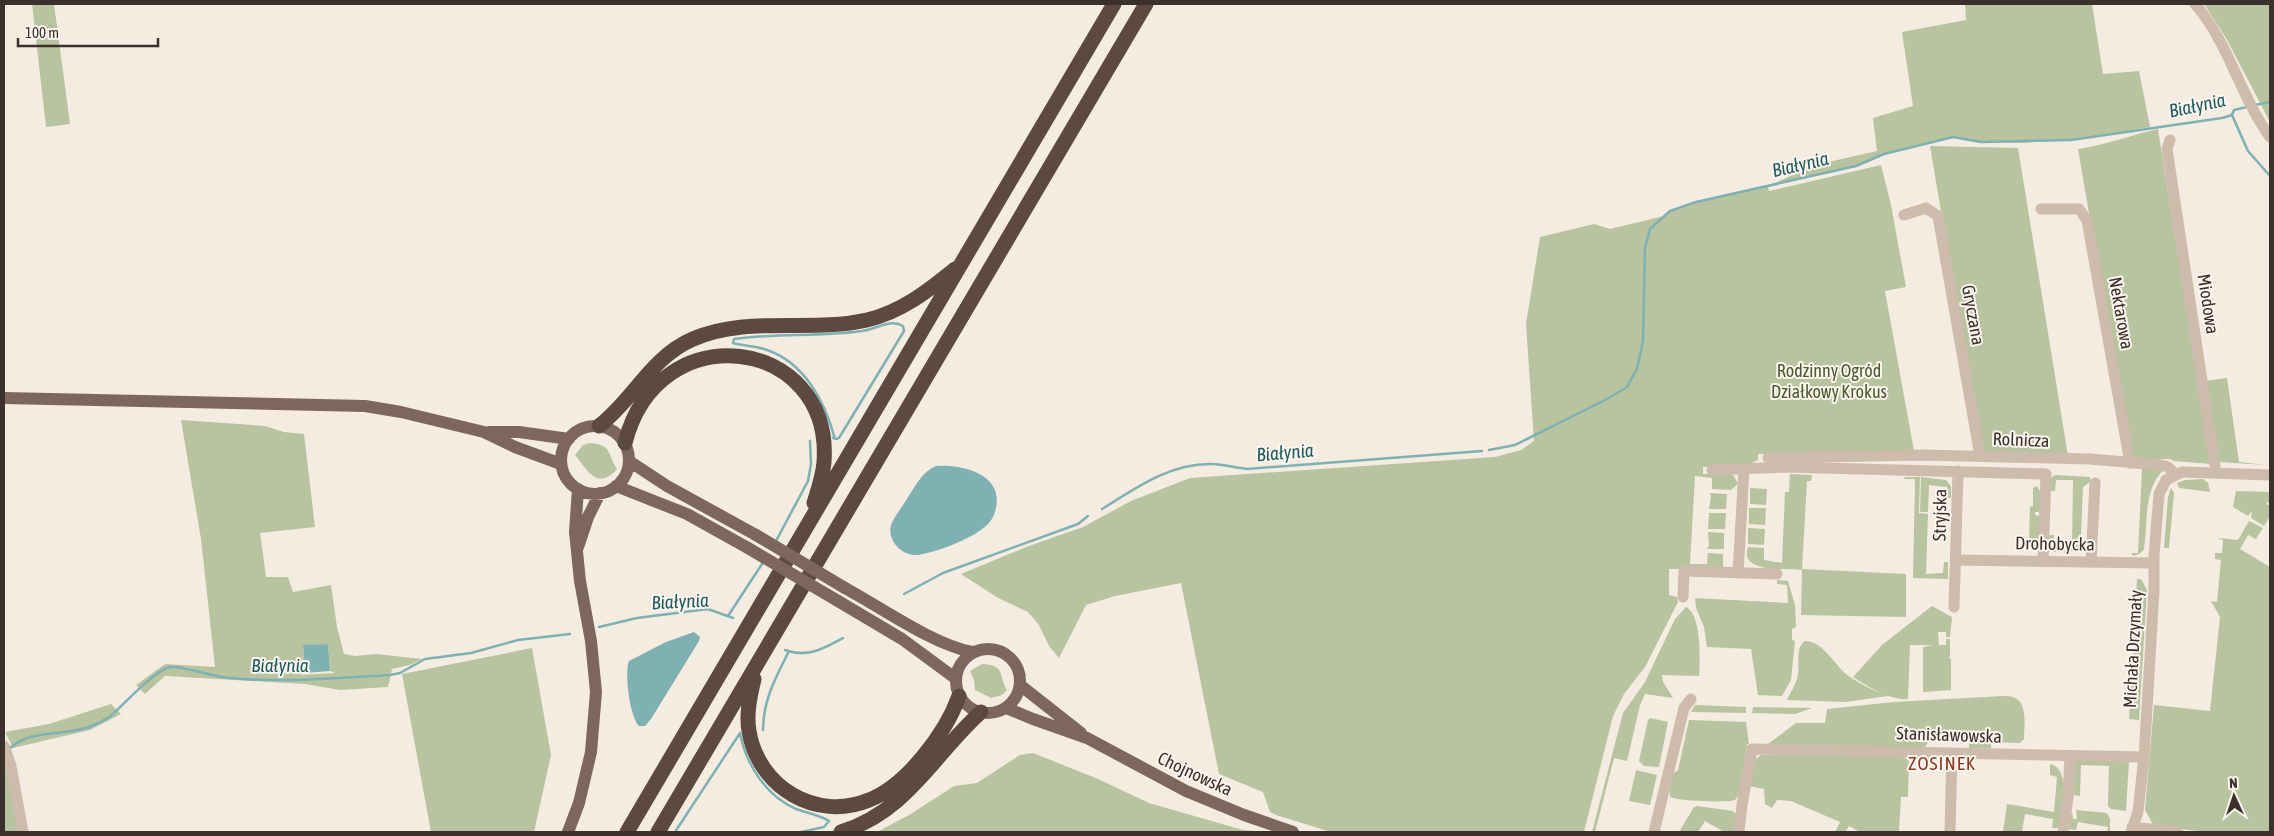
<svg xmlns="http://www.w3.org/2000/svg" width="2274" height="836" viewBox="0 0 2274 836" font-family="'Asap Condensed',sans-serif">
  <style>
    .green { fill: #b8c4a0; fill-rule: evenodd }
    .water { fill: #7fb0b2 }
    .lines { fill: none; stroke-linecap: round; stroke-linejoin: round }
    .stream { stroke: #7fb0b2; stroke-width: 2.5 }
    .minor { stroke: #cdbbac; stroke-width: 11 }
    .major { stroke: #7d675c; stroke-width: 12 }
    .highway { stroke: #5c4a42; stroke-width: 15 }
    .major-bridge { stroke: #7d675c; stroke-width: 12 }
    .labels { text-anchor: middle; stroke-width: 4; stroke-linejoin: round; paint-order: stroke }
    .street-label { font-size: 18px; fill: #3b302b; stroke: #fbf5ee }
    .park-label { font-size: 18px; fill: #4a5a2e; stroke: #fbf5ee }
    .water-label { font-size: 19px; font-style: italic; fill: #1f5a5e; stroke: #fbf5ee }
    .neighbourhood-label { font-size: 19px; letter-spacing: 1px; fill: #8c3b22; stroke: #fbf5ee }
  </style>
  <rect width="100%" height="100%" fill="#f4ebe1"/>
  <path class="green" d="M32 4H54L70 124 46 127Z
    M1965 4H2092L2103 74 2139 71 2150 127 2071 140 2020 143 1981 142 1953 137 1884 154 1856 166 1768 187 1769 191 1881 165 1891 205 1906 287 1885 291 1914 451 1758 454V460L1745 466 1703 467V474L1729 473 1734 476 1738 484 1731 490 1712 489V478L1695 476 1690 564H1707L1708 553 1723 554V569H1669V595L1677 597 1678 602 1645 667 1624 694 1613 716 1584 832H1331L1276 815 1270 812 1263 792 1219 774 1181 583 1115 596 1086 605 1059 658 1049 646 1039 625 1028 612 998 598 961 574 1026 547 1083 527 1131 501 1190 478 1495 457 1521 450 1534 441 1526 324 1540 237 1594 224 1610 229 1664 216 1670 211 1696 202 1768 186 1815 165 1877 151 1873 118 1913 106 1902 32 1966 20Z
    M2204 4H2270V122L2226 38Z
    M2158 129 2211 464 2174 461 2170 459H2131L2078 149C2106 145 2131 135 2158 129Z
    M1930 146 2018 148 2068 456 1982 455Z
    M2227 378 2239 462 2267 465 2218 462 2205 381Z
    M181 420 265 426 284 432 304 434 315 527 260 533 266 577H288L293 592 331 585 337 627 344 654 355 656 376 654 422 659 410 665 392 669 388 687 340 690 305 684 165 676 145 694 136 685 165 664 215 667 201 539ZM328 644 330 671 335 673 299 675 305 673 303 646Z
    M590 443C613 445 607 454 617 469 597 492 586 468 575 455L583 445Z
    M2128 465 2164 470C2143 488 2148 524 2144 549 2141 554 2137 555 2132 556V553H2138L2142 469 2128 468Z
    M1790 474 1812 475 1811 481H1807L1802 569 1906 574V617L1801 615 1802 570C1786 568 1739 574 1748 547L1764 548V560L1782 563 1785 492H1789Z
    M2055 475 2090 477V482L2083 487 2081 536 2084 537 2083 546 2078 551 2053 552 2049 547V535H2054V546L2072 548 2073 480H2056L2055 491H2050L2051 478Z
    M1905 477H1920L1919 513 1928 514 1926 574 1943 573 1944 562H1948V579L1913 578 1915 479H1904Z
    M1921 477 1946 480 1951 486V498H1946L1947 487 1929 485 1928 512H1920Z
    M2203 479 2208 483 2210 492 2179 488 2177 483 2185 480Z
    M2037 486 2040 491V512H2035V515L2040 516 2039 543H2026L2029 540 2030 507 2033 506V488Z
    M1750 488 1767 489 1766 505 1750 504Z
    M2171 488 2174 493 2169 548H2164L2168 497Z
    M2236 491 2270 492V503L2267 502 2266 504 2270 506V516L2264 526 2251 518 2252 513 2251 512 2248 516 2233 507Z
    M1710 493 1727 494 1726 509H1709L1711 496Z
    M1749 508H1766L1765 525 1749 524Z
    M1709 513H1726L1725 529H1708Z
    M2249 521 2263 528 2256 539 2248 535 2240 549 2270 567V832H2206L2154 826 2145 810 2154 705 2210 711 2220 617 2211 601 2217 602 2221 560 2215 559V553H2222L2223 540 2217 538 2238 540Z
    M1748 528 1765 529 1764 545 1748 544Z
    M1708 532 1724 533V549H1707L1709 546Z
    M2137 579H2141L2147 590 2139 720 2129 719Z
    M1777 580 1788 581 1795 605 1796 627 1792 629V640L1795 641 1791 680 1782 696 1758 695 1751 649 1707 647 1704 627 1696 608 1695 598 1788 603 1787 585 1777 584Z
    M1932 606 1952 617 1950 637H1946V632H1938L1939 645H1946V639H1950V657H1948L1951 659V690L1923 692V647L1934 645H1910L1908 699C1890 701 1868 686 1853 677L1882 645Z
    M1686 607C1702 615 1700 660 1699 676L1662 675 1663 682 1673 698 1645 694 1640 705 1627 761 1614 758 1595 832H1592L1623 713 1645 682 1675 619Z
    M1805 641C1824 641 1835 667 1850 677 1862 685 1875 691 1888 696L1845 702 1787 700C1790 693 1795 686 1797 679 1801 667 1794 648 1805 641Z
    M532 648 551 755 534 832H431L402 674Z
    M982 664C1006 665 998 675 1007 690L1002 695 991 698 975 690 974 680 970 671Z
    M2003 696C2006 696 2011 696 2015 698 2028 703 2024 728 2024 739L2020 743 1991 742V748H1969V740H1930L1924 748 1768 744 1796 723H1825L1827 709 1894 702Z
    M111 704 121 714 90 730 13 748 5 732 49 724Z
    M1695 705 1746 707V713L1691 712Z
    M1753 707 1812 708 1795 714 1752 713Z
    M1650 718 1668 722 1659 767 1644 766 1639 761 1648 720Z
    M1689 720 1746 722 1749 744H1747L1740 793 1735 800C1727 803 1677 801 1670 797L1669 777 1678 770Z
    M1033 753 1098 779 1149 803 1243 830 1266 832H877L909 815 954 786 977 783 1020 755Z
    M1903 754V758L1909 759 1908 797H1901L1899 831 1860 832 1849 826 1845 832H1835L1840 822 1791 801 1777 800 1772 808 1765 804 1764 789 1748 786 1755 760 1761 755Z
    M4 759 6 763 18 832H4Z
    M2129 760 2126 811 2111 809 2108 806 2109 766 2081 765 2080 796 2073 795V761Z
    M2050 764C2072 769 2062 811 2061 828H2052L2053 819 2025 814 2022 832H2003L2007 804 2054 812 2057 777 2050 775Z
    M1636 770 1657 775 1650 805 1629 801Z
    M1697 806 1733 811 1736 814V832H1724L1705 821 1698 832H1679L1694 807Z
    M2076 810 2107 813 2110 819V832H2107L2108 827 2078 822 2076 830 2067 829 2072 811 2073 819H2077Z"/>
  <path class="water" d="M936 466C967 464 1010 477 993 517 985 535 936 553 917 555 902 556 887 541 891 525 894 517 900 510 905 502 914 489 921 472 936 466Z
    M694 632 700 637 699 641 651 719 645 726H639C630 717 624 673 629 661L666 642Z
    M328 644 330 671 305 673 303 645Z"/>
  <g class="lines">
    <path class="stream" d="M2255 105 2270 102
      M2232 115 2248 151 2270 176
      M833 438C835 439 837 439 839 438L904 331 903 326C890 318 875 330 862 331 819 337 776 333 734 339L733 343C744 346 756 346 767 350 805 363 825 402 835 439
      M1489 450 1515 445 1607 399 1627 387 1637 369 1643 341 1645 248 1650 229 1670 211 1696 202 1856 166 1884 154 1953 137 1981 142 2071 140 2222 118 2232 115 2234 110 2247 107
      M1102 509C1136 488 1170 463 1212 464 1224 464 1235 468 1247 469L1482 451
      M776 541 808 481 811 464 810 441
      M904 594 943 573 1078 524 1088 516
      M728 616 764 561
      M599 627 637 618 708 609 733 618
      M785 650C807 658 823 649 843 638
      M763 730C763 700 776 677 789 651
      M740 733C746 764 765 795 796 809 807 813 819 815 829 821L824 827 801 832
      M10 748C32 729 63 736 89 727 97 724 106 720 113 714 124 704 157 668 171 667 184 666 214 677 230 678 283 683 337 678 390 675L400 673 425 659 471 653 518 640 570 634
      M675 832 740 733"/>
    <path class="minor" d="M2195 4C2229 43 2240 96 2270 137
      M2170 140 2167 149 2216 473
      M2041 209H2079L2087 220 2130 463
      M1904 215 1926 208 1938 216 1980 456
      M1768 458 1923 455 2090 459 2161 465 2168 467 2175 474
      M1712 470 1786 467 2046 474 2043 561
      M1957 560 2153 563
      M2091 562 2095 483
      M1738 573 1744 469
      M1683 597 1684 571 1777 574
      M1954 607 1958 471
      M4 746 11 766 23 832
      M2132 827 2178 832
      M1654 832 1684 708 1691 699
      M1739 832 1742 805 1752 749 2144 757
      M1950 832 1952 753
      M2063 832 2068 798 2070 756
      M2131 832 2138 812 2144 757 2154 591V556L2159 494 2166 480 2182 472 2270 475"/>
    <path class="major" d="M4 398 365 406 401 412 484 432 515 447 561 464
      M561 460a34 34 0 1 1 68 0a34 34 0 1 1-68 0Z
      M489 432H519L569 439
      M629 461 667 486 756 535
      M616 486 687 514 748 548
      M578 547 588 517 600 493
      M845 588C882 608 932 644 972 652
      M838 601 902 639 955 678
      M956 681a32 32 0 1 1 64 0a32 32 0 1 1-64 0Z
      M1020 685 1081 733
      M1006 708 1033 719 1087 738 1186 791 1244 815 1293 832
      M568 832 579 803 591 752 596 692 591 641 580 581 575 532 578 489"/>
    <path class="highway" d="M599 426C634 399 651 357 693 339 749 315 809 333 867 320 901 312 928 291 955 269
      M625 443C658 312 833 337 824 462 823 476 818 490 814 503
      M754 679C750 696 746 714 749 731 758 787 816 822 869 800 906 786 946 733 959 696
      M627 832 1114 4
      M658 832 1146 4
      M841 832C908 811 933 755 981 712"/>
    <path class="major-bridge" d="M756 535 845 588
      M748 548 838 601"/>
  </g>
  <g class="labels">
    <g class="street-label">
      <text transform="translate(2208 304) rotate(81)" y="6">Miodowa</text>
      <text transform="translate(2121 313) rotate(80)" y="6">Nektarowa</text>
      <text transform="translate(1973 315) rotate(80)" y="6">Gryczana</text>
      <text transform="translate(2021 440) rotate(2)" y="6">Rolnicza</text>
      <text transform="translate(1940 515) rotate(-89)" y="6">Stryjska</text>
      <text transform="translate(2055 544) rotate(1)" y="6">Drohobycka</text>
      <text transform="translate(2133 649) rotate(-87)" y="6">Michała Drzymały</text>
      <text transform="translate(1949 735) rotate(2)" y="6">Stanisławowska</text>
      <text transform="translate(1195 774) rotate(25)" y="6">Chojnowska</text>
    </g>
    <g class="park-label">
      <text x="1829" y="377">Rodzinny Ogród<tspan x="1829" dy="21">Działkowy Krokus</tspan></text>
    </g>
    <g class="water-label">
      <text transform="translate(2197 105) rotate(-12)" y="7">Białynia</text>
      <text transform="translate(1800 164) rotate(-13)" y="7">Białynia</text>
      <text transform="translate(1285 452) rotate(-5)" y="7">Białynia</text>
      <text transform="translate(680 601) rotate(-3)" y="7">Białynia</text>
      <text x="280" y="672">Białynia</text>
    </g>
    <g class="neighbourhood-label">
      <text x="1942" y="770">ZOSINEK</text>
    </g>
  </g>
  <rect width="2274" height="836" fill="none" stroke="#3b302b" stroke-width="10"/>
  <g transform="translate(2234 796) rotate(357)" stroke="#fbf5ee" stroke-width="4" paint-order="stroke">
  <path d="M0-4L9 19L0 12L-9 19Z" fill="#3b302b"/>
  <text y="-8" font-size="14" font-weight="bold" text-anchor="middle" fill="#3b302b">N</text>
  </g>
  <path d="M18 38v8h140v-8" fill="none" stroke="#3b302b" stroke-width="2.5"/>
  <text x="25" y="38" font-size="15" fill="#3b302b" stroke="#fbf5ee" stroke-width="4" paint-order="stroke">100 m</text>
</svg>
